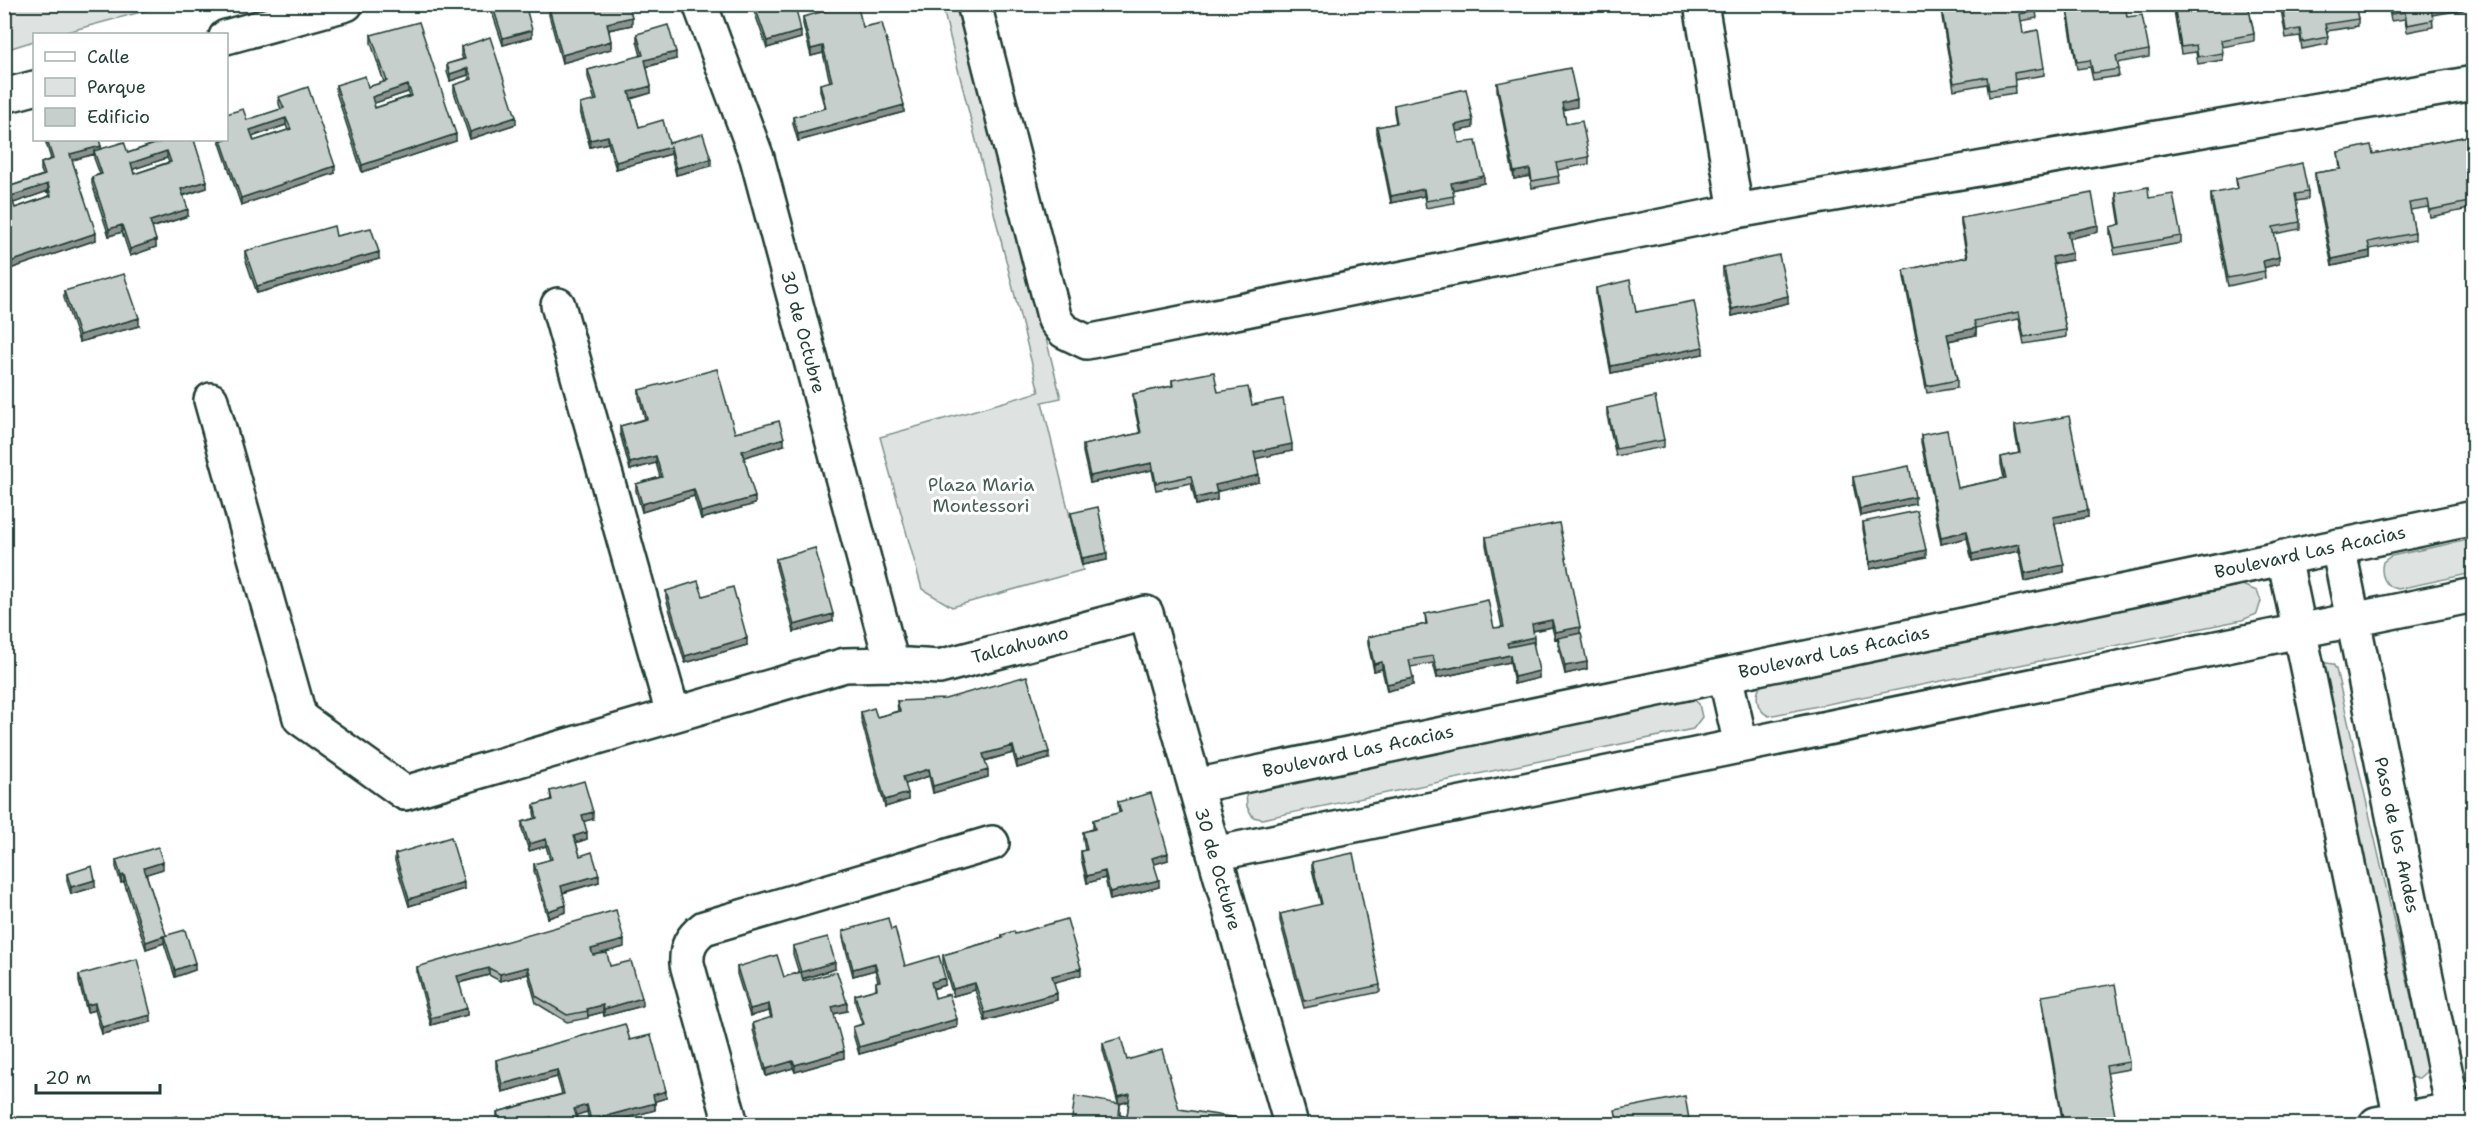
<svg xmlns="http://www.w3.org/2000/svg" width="2478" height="1129" viewBox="0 0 2478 1129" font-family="'Shantell Sans',sans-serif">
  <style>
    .green { fill: #dee3e2; stroke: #7e908b; stroke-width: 1.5 }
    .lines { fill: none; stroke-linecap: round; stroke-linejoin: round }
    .minor-casing { stroke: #1f3d34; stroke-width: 38 }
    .minor { stroke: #fff; stroke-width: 33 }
    .wall { fill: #abb2af; stroke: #1f3d34; stroke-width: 1.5; fill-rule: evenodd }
    .shaded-wall { fill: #8b918f; stroke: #1f3d34; stroke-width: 1.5 }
    .building { fill: #c7cfcc; stroke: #1f3d34; stroke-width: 1.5; fill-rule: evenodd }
    .labels { text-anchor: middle; stroke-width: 6; stroke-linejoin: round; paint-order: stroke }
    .street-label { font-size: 18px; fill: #1f3d34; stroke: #fff }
    .park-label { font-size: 18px; fill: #455e57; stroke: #fff }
  </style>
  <rect width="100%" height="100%" fill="#fff"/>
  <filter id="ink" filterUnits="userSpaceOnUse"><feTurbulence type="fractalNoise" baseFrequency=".0167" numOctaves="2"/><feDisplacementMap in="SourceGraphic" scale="12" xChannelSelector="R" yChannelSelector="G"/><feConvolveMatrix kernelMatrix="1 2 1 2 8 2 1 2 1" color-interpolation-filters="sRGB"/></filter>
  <g filter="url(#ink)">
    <path class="green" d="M5 4H167V5L59 34H34V41L5 50Z
      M942 5H962L1061 398 1042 402 1083 570 952 607 922 589 880 437 1039 392Z
      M2473 539V573L2398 589C2384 587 2380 574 2383 562L2391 556Z
      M2242 585 2257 591 2261 601 2257 614 2242 620 1769 716C1755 710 1753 691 1765 682Z
      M2326 663 2333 664 2336 669 2426 1062V1072L2419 1078H2413L2408 1073 2320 674 2322 665Z
      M1692 698 1699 704 1702 717 1693 729 1262 819 1253 817 1247 807 1246 792Z"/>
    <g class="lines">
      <defs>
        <path id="minor" d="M700 4 757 158 892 664
          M974 4 1055 320 1064 331 1087 342 1736 211 2474 83
          M1701 4 1736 211
          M226 37 346 4
          M4 96 34 88
          M558 305 673 714
          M211 400 300 718 405 793 845 665 892 664 939 667 1146 613 1291 1124
          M2338 546 2456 1124
          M2284 557 2402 1124
          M1725 675 1741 745
          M1195 786 2474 518
          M1214 854 2474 595
          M731 1124 687 964C686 947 691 938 704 928L992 843
          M2376 1124 2474 1106"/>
      </defs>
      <use href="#minor" class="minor-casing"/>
      <use href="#minor" class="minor"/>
    </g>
    <path class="wall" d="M491 4H525L532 37 503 45 491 9Z
      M791 4 801 38 767 48 752 5Z
      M1960 4H2035L2037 18 2021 21 2023 33 2044 68V75L2014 80 2015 93 1989 97 1987 84 1954 90 1942 17V10L1960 7Z
      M2066 4H2125L2127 17 2149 50V57L2117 63 2119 76 2093 80 2090 67 2077 69Z
      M2173 4H2248L2254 34V41L2222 47 2223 60 2198 64 2196 52 2181 54Z
      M2280 4H2355L2358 19V26L2327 31 2328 44 2302 49 2300 36 2286 38Z
      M2388 4H2463V10L2432 15 2433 27 2407 32 2405 19 2391 21Z
      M549 8 632 25 609 30 611 49 562 63 549 15Z
      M803 17 863 27 904 112 798 141 793 124V117L825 109 820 91V84L830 82 823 53 811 56 803 24Z
      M637 34 676 59 647 67 651 93 631 99 639 127 711 166 676 175 671 154 616 169 608 143 590 147 580 111V104L595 101 588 77V70L641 56 637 41Z
      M371 35 456 141 362 172 336 92V85L368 87 384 82 371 43ZM408 92 410 96 375 108 374 103Z
      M461 47 516 124 470 139 454 92V85L470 80 468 75 450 81 447 72V64L463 59 461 54Z
      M1497 83 1577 107 1563 109 1566 124 1589 157V164L1557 170 1559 183 1532 188 1530 176 1514 179 1497 90Z
      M279 97 335 173 241 205 219 140H226L247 120 281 109 279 104ZM286 125 288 130 254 141 252 137Z
      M1394 105 1473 128 1457 131 1459 143 1484 183 1452 190 1454 203 1426 208 1424 196 1391 203 1377 134V127L1396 123 1394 112Z
      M2474 135V208L2430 217 2428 207 2410 210 2415 233V240L2370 249V258L2332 266 2315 181V173L2340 169 2338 152 2373 154Z
      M45 140H99L101 149 128 153 162 141 161 140H194L207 188 183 196 188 216 152 228 156 247 130 256 122 232 109 236 92 184V177L100 174 94 158V154L72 160 96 240 4 271V176L8 187 43 175 41 170V163L51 159ZM167 158 169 162 134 174 133 169ZM48 191 49 196 15 208 13 203Z
      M2236 178 2308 192V199L2296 201 2300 222V229L2274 234 2279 264 2264 267 2265 278 2228 286 2211 201V194L2237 189Z
      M2116 193 2149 198 2181 236V243L2115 255 2110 234V227L2120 225 2116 200Z
      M1961 218 2098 232 2069 238 2072 260 2053 263 2066 330V337L2024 344 2019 319 1976 328V335L1949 341 1957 380V388L1927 393 1904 277V270L1967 257 1961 225Z
      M336 236 379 259 257 293 245 258V251Z
      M1723 267 1788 303 1732 316 1723 275Z
      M1596 288 1703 354 1611 373 1596 295Z
      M64 291 139 326 79 342 64 298Z
      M1172 380 1218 392 1252 405 1292 451 1256 458 1259 482 1216 491 1217 500 1196 505 1191 483 1156 490 1152 470 1090 483 1083 452V445L1140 433 1133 401V394L1172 386Z
      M639 390 735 433 784 445 744 457 755 504 701 519 694 496 642 512 636 491V484L660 477 656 463 630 470 620 433V426L645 419 639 397Z
      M1607 408 1664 440V447L1616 456 1607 415Z
      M2015 426 2088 517 2055 524 2064 572 2025 581 2019 551 1972 561 1967 538 1941 544 1921 442V435L1958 488 2004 478 2001 464V457L2019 453 2015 433Z
      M1853 477 1915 504 1860 516 1853 484Z
      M1071 513 1107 560 1082 565 1071 520Z
      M1863 522 1926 557 1870 569 1863 529Z
      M1486 537 1580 633 1587 669 1565 674 1558 645V638L1555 639 1552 627 1533 631 1534 644H1533L1539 678 1514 684 1510 662 1437 678 1433 663 1410 667 1413 685 1387 691 1382 669 1374 671 1368 644V637L1426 624 1425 614 1494 628 1502 627 1486 545Z
      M776 559 833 621 794 632 776 566Z
      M666 591 703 596 747 645 685 663 666 598Z
      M897 701 1049 759 1017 768 1013 753 985 761 988 777 933 793 929 776 905 784 908 800 885 807 861 719V712L877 717 898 711Z
      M550 791 593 819 584 821 587 839 576 843 580 856 599 882 563 893 566 912 548 918 534 871V864L550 860 546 846 529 851 522 829V822L535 818 534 812V805L551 800Z
      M1118 802 1168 860 1154 864 1159 887 1110 900 1105 878 1087 883 1081 858V851L1085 850 1083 839V832L1093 829V820L1119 813Z
      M395 854 464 889 409 906 395 861Z
      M116 860 163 869 146 874 166 936 195 970 175 977 164 943 146 949 124 882 121 883 116 867Z
      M1312 862 1380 985V992L1304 1008 1280 921V914L1321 905 1312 869Z
      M67 874 95 887 71 894 67 881Z
      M891 930 905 966 945 985 933 989 935 998 957 1027 859 1054 853 1034V1027L862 1024 855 1002V995L876 989V982L878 981 875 970 853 976 843 938V931Z
      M1015 934 1081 975 1054 982 1057 1000 985 1021 975 990 953 996 943 962V955L1002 938V935Z
      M793 946 835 969 803 979V981L847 1011 834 1014 844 1058 795 1072 793 1068 766 1076 753 1030V1023L771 1018 769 1011 750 1016 737 974V967L784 977 799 973 793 954Z
      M624 947 596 954 610 966 642 1006 604 1016 603 1012 588 1016V1018L567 1022 536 1003 528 974 500 981 489 975 459 983 467 1015 431 1025 417 974V967Z
      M79 975 151 1022 102 1034 95 1010 87 1012 79 982Z
      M2042 996 2129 1062V1069L2107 1073 2116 1125H2063L2042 1003Z
      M630 1040 666 1098 655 1101V1110L602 1125H590L587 1112 576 1115 579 1125H499L497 1119V1112L562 1094 557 1077 502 1092 496 1068V1060Z
      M1103 1043 1127 1060 1179 1109 1239 1125H1071L1118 1103 1103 1050ZM1129 1101 1127 1117 1120 1115V1104Z"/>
    <path class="shaded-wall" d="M632 17V25L607 30V23Z
      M532 30V37L503 45V38Z
      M801 31V38L767 48V41Z
      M611 41V49L562 63V55Z
      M823 46V53L811 56V49Z
      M676 52V59L645 67V60Z
      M468 68V75L450 81V74Z
      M408 85V92L372 104V97Z
      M651 86V93L629 99V92Z
      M1577 99V107L1562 110V103Z
      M904 105V112L798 141V134Z
      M516 117V124L470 139V132Z
      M286 118V125L250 137V130Z
      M1473 121V128L1455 132V125Z
      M456 134V141L362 172V165Z
      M608 136V143L590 147V140Z
      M101 146V153L94 151V154L70 161V154Z
      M671 147V154L616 169V162Z
      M167 151V158L131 170V163Z
      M711 159V166L676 175V168Z
      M335 166V173L241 205V198Z
      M1530 169V176L1514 179V172Z
      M1484 176V183L1451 190V183Z
      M207 181V188L181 196V189Z
      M48 184V191L11 204V196Z
      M1424 189V196L1391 203V196Z
      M188 209V216L150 228V221Z
      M122 225V232L109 236V229Z
      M2098 225V232L2067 239V232Z
      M96 233V240L4 271V264Z
      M156 240V247L130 256V249Z
      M2370 251V258L2332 266V259Z
      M379 252V259L257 293V286Z
      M2072 253V260L2052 264V257Z
      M2279 257V264L2263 268V261Z
      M1788 296V303L1732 316V309Z
      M139 318V326L79 342V335Z
      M1976 328V335L1947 341V334Z
      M1703 347V354L1611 373V366Z
      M8 398V412L4 413V399Z
      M784 438V445L742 458V451Z
      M1292 444V451L1254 459V452Z
      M656 456V463L630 470V463Z
      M1152 463V470L1090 483V476Z
      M1259 475V482L1215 492V485Z
      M694 489V496L642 512V504Z
      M1217 493V500L1196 505V498Z
      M755 497V504L701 519V512Z
      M1915 497V504L1860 516V509Z
      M2088 510V517L2053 524V517Z
      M1967 531V538L1941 544V537Z
      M2019 544V551L1972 561V554Z
      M1926 550V557L1870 569V562Z
      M1107 553V560L1082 565V558Z
      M2064 565V572L2025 581V573Z
      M833 614V621L794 632V625Z
      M1552 620V627L1532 631V624Z
      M1580 627V634L1555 639V632Z
      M1534 637V644L1507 650V643Z
      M747 638V645L685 663V656Z
      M1510 655V662L1437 678V671Z
      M1382 662V669L1374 671V664Z
      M1587 662V669L1565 674V666Z
      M1539 671V678L1514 684V677Z
      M1413 678V685L1387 691V684Z
      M1013 746V753L983 761V754Z
      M1049 752V759L1017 768V761Z
      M929 769V776L903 785V777Z
      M988 770V777L933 793V786Z
      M908 793V800L885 807V800Z
      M593 812V819L582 822V815Z
      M587 832V839L574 843V836Z
      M546 839V846L529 851V844Z
      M1168 853V860L1152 865V858Z
      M163 862V869L144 875V868Z
      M1105 871V878L1087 883V876Z
      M124 875V882L121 883V876Z
      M599 875V882L561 893V886Z
      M95 880V887L71 894V887Z
      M1159 880V887L1110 900V892Z
      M464 882V889L409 906V899Z
      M566 905V912L548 918V911Z
      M164 936V943L146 949V942Z
      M624 940V947L591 956V949Z
      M835 962V969L801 979V972Z
      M195 963V970L175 977V970Z
      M875 963V970L853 976V969Z
      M528 967V974L500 981V974Z
      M489 968V975L457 983V976Z
      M1081 968V975L1052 983V976Z
      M945 978V985L931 989V982Z
      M975 983V990L953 996V989Z
      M1057 993V1000L985 1021V1013Z
      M642 998V1006L604 1016V1009Z
      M95 1003V1010L87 1012V1005Z
      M847 1003V1011L832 1014V1007Z
      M769 1004V1011L750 1016V1009Z
      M603 1005V1012L588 1016 587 1009Z
      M467 1008V1015L431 1025V1018Z
      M151 1015V1022L102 1034V1027Z
      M957 1019V1027L859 1054V1047Z
      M844 1051V1058L795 1072V1065Z
      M793 1061V1068L766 1076V1069Z
      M557 1070V1077L502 1092V1084Z
      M666 1091V1098L653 1102V1095Z
      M1130 1094V1101L1118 1104V1097Z
      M655 1103V1110L602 1125H591V1120Z
      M587 1105V1112L574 1116V1109Z
      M550 1117V1124L524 1125Z"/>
    <path class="building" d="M492 4H525L532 30 503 38Z
      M561 4H628L632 17 607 23 611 41 562 55 549 8Z
      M754 4H791L793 10 796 9 801 31 767 41Z
      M850 4H857L863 27 882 23 904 105 798 134 793 117 826 108 820 84 832 81 823 46 811 49 803 17Z
      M1961 4H2035L2037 11 2020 14 2023 33 2038 30 2044 68 2014 73 2015 86 1989 90 1987 77 1954 83 1942 10 1961 6Z
      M2067 4H2125L2127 17 2142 15 2149 50 2116 56 2119 69 2093 73 2090 60 2077 62Z
      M2174 4H2248L2254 34 2221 40 2223 53 2198 57 2196 45 2181 47Z
      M2282 4H2355L2358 19 2325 24 2328 37 2302 42 2300 29 2286 31Z
      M2389 4H2452L2431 8 2433 20 2407 25 2405 12 2391 14Z
      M419 22 456 134 362 165 336 85 365 76 368 87 387 81 371 35ZM408 85 412 96 375 108 372 97Z
      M668 25 676 52 645 60 651 86 629 92 639 127 663 120 669 143 703 134 711 159 676 168 671 147 616 162 608 136 590 140 580 104 597 100 588 70 643 55 637 34Z
      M490 37 516 117 470 132 454 85 472 79 468 68 450 74 447 64 465 59 461 47Z
      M1570 68 1577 99 1562 103 1566 124 1582 121 1589 157 1556 163 1559 176 1532 181 1530 169 1514 172 1497 83Z
      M308 87 335 166 241 198 221 140H226V114L243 109 247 120 284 108 279 97ZM286 118 291 129 254 141 250 130Z
      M1466 89 1473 121 1455 125 1459 143 1476 141 1484 176 1451 183 1454 196 1426 201 1424 189 1391 196 1377 127 1397 123 1394 105Z
      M2474 135V201L2430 210 2428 200 2409 203 2415 233 2368 242 2370 251 2332 259 2315 173 2341 169 2338 152 2371 145 2373 154Z
      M47 140H99L101 146 70 154 96 233 4 264V176L8 187 45 175 41 163 53 159ZM48 184 51 196 15 208 11 196Z
      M164 140H194L207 181 181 189 188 209 150 221 156 240 130 249 122 225 109 229 92 177 102 174 94 151 124 142 128 153 164 141ZM167 151 171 162 134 174 131 163Z
      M2302 163 2308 192 2295 194 2300 222 2273 227 2279 257 2263 261 2265 271 2228 278 2211 194 2238 188 2236 178Z
      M2148 187 2149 198 2173 194 2181 236 2115 248 2110 227 2121 224 2116 193Z
      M2092 193 2098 225 2067 232 2072 253 2052 257 2066 330 2024 337 2019 312 1974 321 1976 328 1947 334 1957 380 1927 386 1904 270 1968 257 1961 218Z
      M334 226 336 236 371 228 379 252 257 286 245 251Z
      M1779 255 1788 296 1732 309 1723 267Z
      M124 274 139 318 79 335 64 291Z
      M1630 280 1636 312 1694 301 1703 347 1611 366 1596 288Z
      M717 369 735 433 779 421 784 438 742 451 755 497 701 512 694 489 642 504 636 484 662 477 656 456 630 463 620 426 647 419 639 390Z
      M1214 372 1218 392 1248 387 1252 405 1283 399 1292 444 1254 452 1259 475 1215 485 1217 493 1196 498 1191 476 1156 483 1152 463 1090 476 1083 445 1141 433 1133 394 1173 386 1172 380Z
      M4 386 8 398 4 399Z
      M1655 397 1664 440 1616 449 1607 408Z
      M2069 416 2088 510 2053 517 2064 565 2025 573 2019 544 1972 554 1967 531 1941 537 1921 435 1947 430 1958 488 2006 478 2001 457 2020 453 2015 426Z
      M1909 466 1915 497 1860 509 1853 477Z
      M1098 507 1107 553 1082 558 1071 513Z
      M1917 511 1926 550 1870 562 1863 522Z
      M1559 523 1580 627 1555 632 1552 620 1532 624 1534 637 1507 643 1508 647 1533 642 1539 671 1514 677 1510 655 1437 671 1433 656 1409 660 1413 678 1387 684 1382 662 1374 664 1368 637 1427 624 1425 614 1488 600 1494 628 1504 627 1486 537Z
      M815 548 833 614 794 625 776 559Z
      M698 581 703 596 733 587 747 638 685 656 666 591Z
      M1581 633 1587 662 1565 666 1558 638Z
      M1027 676 1049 752 1017 761 1013 746 983 754 988 770 933 786 929 769 903 777 908 793 885 800 861 712 874 708 877 717 900 711 897 701 945 699Z
      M584 781 593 812 582 815 587 832 574 836 580 856 592 852 599 875 561 886 566 905 548 911 534 864 552 859 546 839 529 844 522 822 537 818 534 805 552 800 550 791Z
      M1151 793 1168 853 1152 858 1159 880 1110 892 1105 871 1087 876 1081 851 1087 850 1083 832 1095 829 1093 820 1121 812 1118 802Z
      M451 837 464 882 409 899 395 854Z
      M158 847 163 862 144 868 166 935 146 942 124 875 121 876 116 860Z
      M1353 853 1380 985 1304 1001 1280 914 1322 904 1312 862Z
      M92 866 95 880 71 887 67 874Z
      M616 910 624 940 591 949 593 955 607 953 610 966 631 961 642 998 604 1009 603 1005 587 1009 588 1011 567 1015 536 996 528 967 500 974 489 968 457 976 467 1008 431 1018 417 967Z
      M888 918 891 930 895 928 905 966 939 956 945 978 931 982 935 998 949 994 957 1019 859 1047 853 1027 864 1024 855 995 877 989 876 982 880 981 875 963 853 969 843 931Z
      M1067 919 1081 968 1052 976 1057 993 985 1013 975 983 953 989 943 955 1003 938 1002 935 1014 931 1015 934Z
      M185 930 195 963 175 970 164 936Z
      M828 937 835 962 801 972 803 981 837 972 847 1003 832 1007 844 1051 795 1065 793 1061 766 1069 753 1023 772 1017 769 1004 750 1009 737 967 777 955 784 977 801 972 793 946Z
      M137 959 151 1015 102 1027 95 1003 87 1005 79 975Z
      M2115 984 2129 1062 2106 1066 2116 1121 2098 1125H2064L2042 996Z
      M625 1024 630 1040 651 1035 666 1091 653 1095 655 1103 591 1120 587 1105 574 1109 579 1125H552L550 1117 524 1125H501L497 1112 564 1094 557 1070 502 1084 496 1060Z
      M1121 1038 1127 1060 1162 1050 1179 1109 1237 1118 1239 1125H1071L1075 1096 1120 1104 1119 1115 1127 1117 1130 1094 1118 1097 1103 1043Z
      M1685 1096 1690 1125H1618L1615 1110Z
      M177 1116 179 1125H145Z
      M1595 1117 1597 1125H1556Z
      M482 1120 483 1125H463Z"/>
  </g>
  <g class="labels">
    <g class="street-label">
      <text transform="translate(803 332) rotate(75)" y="6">30 de Octubre</text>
      <text transform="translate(2310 552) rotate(-12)" y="6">Boulevard Las Acacias</text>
      <text transform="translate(1020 645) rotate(-15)" y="6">Talcahuano</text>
      <text transform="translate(1834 652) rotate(-12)" y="6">Boulevard Las Acacias</text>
      <text transform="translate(1358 751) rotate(-12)" y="6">Boulevard Las Acacias</text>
      <text transform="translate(2397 835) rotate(78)" y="6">Paso de los Andes</text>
      <text transform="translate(1218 869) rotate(74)" y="6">30 de Octubre</text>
    </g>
    <g class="park-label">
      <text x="981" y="491">Plaza Maria<tspan x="981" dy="21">Montessori</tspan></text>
    </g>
  </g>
  <rect width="2478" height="1129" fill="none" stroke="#fff" stroke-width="24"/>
  <rect x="12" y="12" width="2454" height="1105" fill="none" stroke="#1f3d34" stroke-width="2" filter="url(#ink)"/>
  <rect x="33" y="33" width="195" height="108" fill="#ffffff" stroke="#a5b1ae" stroke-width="1.5"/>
  <rect x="45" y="52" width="30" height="9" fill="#ffffff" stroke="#a5b1ae" stroke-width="1.5"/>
  <text x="87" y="63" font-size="18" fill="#1f3d34">Calle</text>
  <rect x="45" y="78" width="30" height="18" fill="#dee3e2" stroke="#a5b1ae" stroke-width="1.5"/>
  <text x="87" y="93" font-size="18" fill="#1f3d34">Parque</text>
  <rect x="45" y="108" width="30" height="18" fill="#c7cfcc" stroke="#a5b1ae" stroke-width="1.5"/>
  <text x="87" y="123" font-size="18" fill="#1f3d34">Edificio</text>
  <path d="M36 1084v9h124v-9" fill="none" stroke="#1f3d34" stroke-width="3"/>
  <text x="45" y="1084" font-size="18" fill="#1f3d34" stroke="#ffffff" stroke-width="4.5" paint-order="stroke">20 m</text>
</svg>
